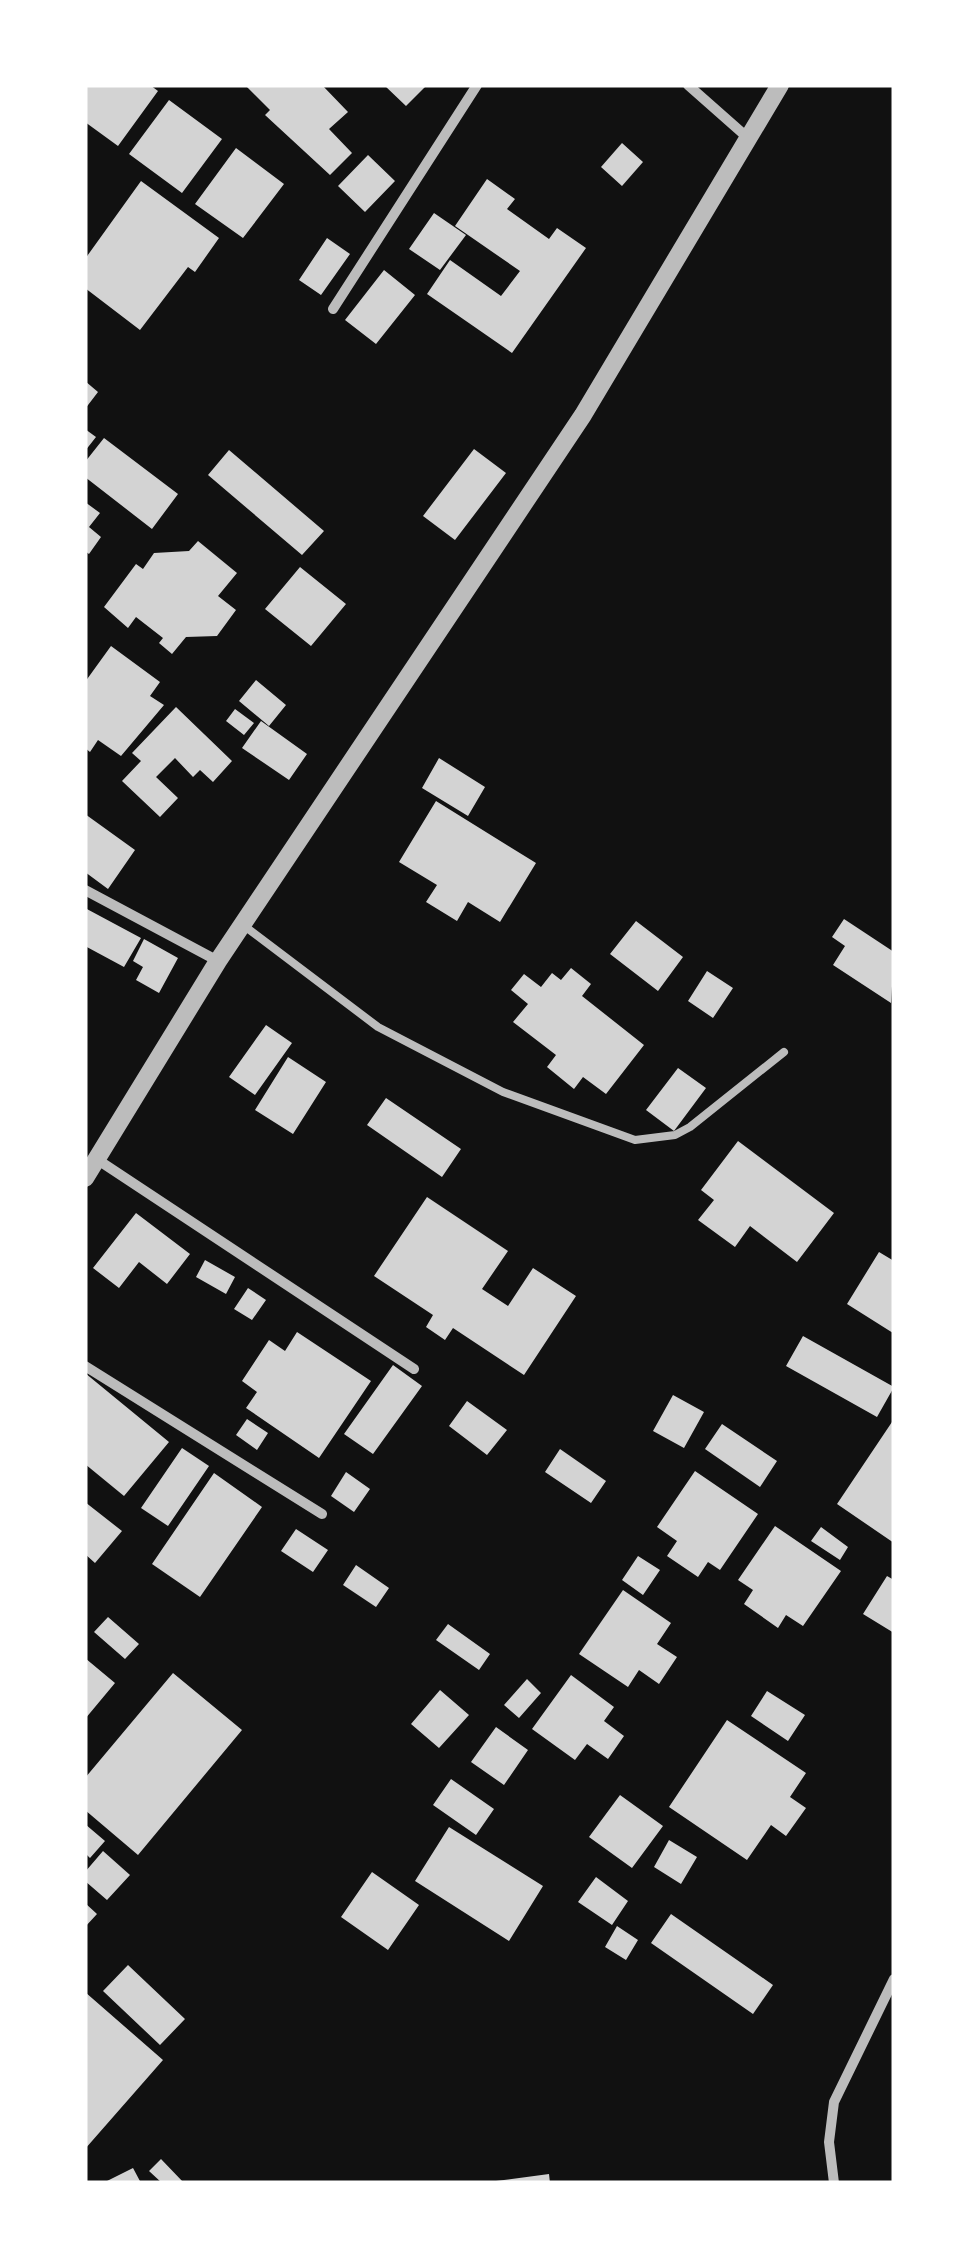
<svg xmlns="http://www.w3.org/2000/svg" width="979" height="2268" viewBox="0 0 979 2268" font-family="'Exo 2',sans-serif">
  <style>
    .building { fill: #d3d3d3 }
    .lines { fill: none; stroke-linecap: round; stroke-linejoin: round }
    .service { stroke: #bcbcbc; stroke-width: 8 }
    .minor { stroke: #bcbcbc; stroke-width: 10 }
    .tertiary { stroke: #bcbcbc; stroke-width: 18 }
  </style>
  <rect width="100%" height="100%" fill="#111"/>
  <path class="building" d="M85 85H150L158 91 118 146 85 122Z
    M245 85H322L348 112 329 129 352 153 330 175 265 115 270 110Z
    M384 85H427L406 106Z
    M169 100 222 139 182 193 129 154Z
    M622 143 643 162 622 186 601 167Z
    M236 148 284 184 243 238 195 204Z
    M368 155 395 181 365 212 338 186Z
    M487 179 515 199 507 209 549 239 557 228 586 248 512 353 427 294 450 260 501 296 520 271 455 226Z
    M141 181 219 238 195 272 188 267 140 330 85 288V259Z
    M434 213 466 235 440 270 409 249Z
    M327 238 350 254 321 295 299 280Z
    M384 270 415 295 376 344 345 320Z
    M85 381 98 392 85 409Z
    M85 429 96 437 85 451Z
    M104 438 178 494 152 529 85 477V462Z
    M474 449 506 473 455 540 423 516Z
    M229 450 324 531 302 555 208 475Z
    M85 502 100 513 89 527 101 537 89 554 85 551Z
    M198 541 237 573 218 596 236 610 217 636 186 637 172 654 159 643 163 638 136 617 128 628 104 607 136 564 143 569 154 553 189 551Z
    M300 567 346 604 311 646 265 609Z
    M111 646 160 682 150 696 164 705 121 756 98 740 90 752 85 748V682Z
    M256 680 286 705 269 726 239 701Z
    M176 707 232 761 213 782 200 770 193 777 175 758 156 777 178 798 160 817 122 781 141 761 132 753Z
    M235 709 254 723 244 735 226 721Z
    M261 721 307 754 289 780 242 748Z
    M439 758 485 787 468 816 422 788Z
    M436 801 536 863 500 922 468 902 457 921 426 902 437 885 399 862Z
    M85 814 135 850 108 889 85 872Z
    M85 908 141 938 124 967 85 946Z
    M844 919 894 952 891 1003 833 965 845 946 832 937Z
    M636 921 683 957 658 991 610 954Z
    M144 939 178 958 159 993 136 980 143 967 133 961Z
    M571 968 591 984 582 996 644 1045 606 1094 583 1077 574 1089 547 1067 556 1055 513 1022 528 1004 511 990 524 974 541 987 552 973 561 980Z
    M707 971 733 988 713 1018 688 1001Z
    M266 1025 292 1043 255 1095 229 1077Z
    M288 1057 326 1082 293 1134 255 1110Z
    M678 1068 706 1088 674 1131 646 1110Z
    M386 1098 461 1149 442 1177 367 1125Z
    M738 1141 834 1213 797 1262 750 1226 735 1247 698 1220 714 1200 701 1190Z
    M427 1197 508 1251 482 1289 508 1306 533 1268 576 1296 524 1375 453 1328 445 1340 426 1327 433 1315 374 1276Z
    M136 1213 190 1254 167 1284 139 1262 119 1288 93 1268Z
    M879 1252 894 1261 893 1333 847 1304Z
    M205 1260 235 1277 226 1294 196 1277Z
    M248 1288 266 1300 252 1320 234 1309Z
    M297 1332 371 1381 319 1458 246 1408 257 1392 242 1381 269 1340 285 1351Z
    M803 1336 894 1387 877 1417 786 1366Z
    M393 1365 422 1386 373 1454 344 1434Z
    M85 1373 169 1442 124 1496 85 1464Z
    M673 1395 704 1412 684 1448 653 1431Z
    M467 1401 507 1430 487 1455 449 1426Z
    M247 1419 268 1433 257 1450 236 1435Z
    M894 1419V1543L837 1504Z
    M722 1424 777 1461 760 1487 705 1449Z
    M182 1448 209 1466 168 1526 141 1508Z
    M560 1449 606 1481 591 1503 545 1472Z
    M695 1471 758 1514 720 1570 708 1562 698 1577 667 1556 677 1541 657 1527Z
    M346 1472 370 1489 354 1512 331 1496Z
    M214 1473 262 1507 200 1597 152 1564Z
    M85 1502 122 1531 95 1563 85 1554Z
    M775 1526 841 1571 803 1626 786 1615 778 1628 744 1604 753 1590 738 1580Z
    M821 1527 848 1547 840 1560 811 1541Z
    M296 1529 328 1550 313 1572 281 1551Z
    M638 1556 660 1570 643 1595 622 1580Z
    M356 1565 389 1588 376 1607 343 1585Z
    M887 1576 894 1580V1633L863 1614Z
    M623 1590 671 1623 657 1644 677 1657 659 1684 639 1670 628 1687 579 1654Z
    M108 1617 139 1644 125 1659 94 1632Z
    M448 1624 490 1654 479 1670 436 1640Z
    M85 1658 115 1683 85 1719Z
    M173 1673 242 1730 138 1855 85 1810V1778Z
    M571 1675 614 1707 604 1721 624 1736 608 1759 587 1744 575 1760 532 1729Z
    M527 1679 541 1693 519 1718 504 1705Z
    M440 1690 469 1715 439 1748 411 1724Z
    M767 1691 805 1715 788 1741 751 1716Z
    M727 1720 806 1773 790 1797 806 1808 786 1836 771 1825 747 1860 669 1807Z
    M496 1727 528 1750 504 1785 471 1762Z
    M451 1779 494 1809 476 1835 433 1805Z
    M620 1795 663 1826 632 1868 589 1837Z
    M85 1824 105 1841 90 1858 85 1853Z
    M449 1827 543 1886 509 1941 415 1881Z
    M669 1840 697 1857 681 1884 654 1867Z
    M103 1851 130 1875 107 1900 85 1881V1872Z
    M372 1872 419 1905 388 1950 341 1917Z
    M596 1877 628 1901 612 1925 578 1902Z
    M85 1903 97 1914 85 1927Z
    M671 1914 773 1985 753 2014 651 1943Z
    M617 1926 638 1940 626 1960 605 1947Z
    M128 1965 185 2019 160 2045 103 1991Z
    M85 1992 163 2060 85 2149Z
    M161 2159 184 2183H162L149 2171Z
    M133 2168 141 2183H103Z
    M549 2174 550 2183H496V2181Z"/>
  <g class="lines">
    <path class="service" d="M243 925 378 1027 503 1092 635 1140 675 1135 690 1127 784 1052"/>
    <path class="minor" d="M688 85 748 138
      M333 309 477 85
      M85 890 218 961
      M98 1160 414 1369
      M85 1366 322 1514
      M834 2183 829 2142 834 2102 894 1979"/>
    <path class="tertiary" d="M85 1178 218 961 583 415 780 85"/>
  </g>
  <rect width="979" height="2268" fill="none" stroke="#ffffff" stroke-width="175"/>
</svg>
